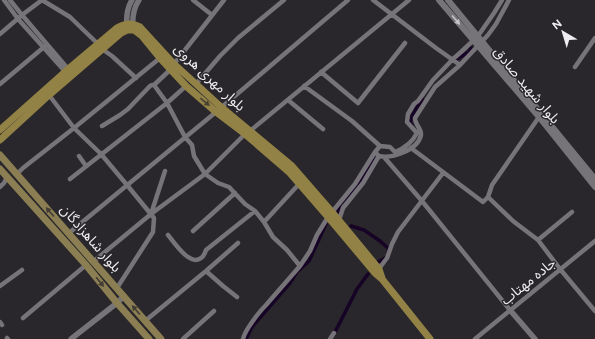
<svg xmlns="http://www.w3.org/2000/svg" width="595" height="339" viewBox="0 0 595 339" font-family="Figtree,'Noto Sans Arabic',sans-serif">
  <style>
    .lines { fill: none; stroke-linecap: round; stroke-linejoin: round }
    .canal { stroke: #170325; stroke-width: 3.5 }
    .minor { stroke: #767379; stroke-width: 4.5 }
    .tertiary { stroke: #767379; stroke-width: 5.5 }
    .secondary { stroke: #767379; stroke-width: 6 }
    .primary { stroke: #8b7e52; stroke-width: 7 }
    .trunk { stroke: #928245; stroke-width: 7 }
    .oneway { fill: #c5c2c6 }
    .oneway2 { fill: #484233 }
    .oneway3 { fill: #423d35 }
    .labels { text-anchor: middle; stroke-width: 3; stroke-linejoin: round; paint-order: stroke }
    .street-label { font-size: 14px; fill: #efedf0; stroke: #29272b }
  </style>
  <rect width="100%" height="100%" fill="#29272b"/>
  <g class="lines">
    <path class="canal" d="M453 61 469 52 471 48
      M412 125 410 123 411 118 422 99
      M342 202C355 190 366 175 373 158
      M338 212 340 204
      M351 226 364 230 380 241 389 249 387 257 378 262
      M334 334 357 289 368 274
      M246 339 252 327 290 283 297 272 309 261 326 224"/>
    <path class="minor" d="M4 0 18 19 70 77
      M10 0 22 15 69 70
      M42 0 70 17 98 44
      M193 0 212 15
      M373 0 436 48 460 65
      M0 34 22 15 42 0
      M102 49 112 56 136 78
      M174 64 224 0
      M575 67 595 38
      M321 72 358 103 405 43
      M0 84 44 47
      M196 84 220 56 238 38 284 0
      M154 85 171 69
      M304 86 352 121 380 146
      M49 95 74 128 101 154 127 185 154 218 153 232 117 288
      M288 100 323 129
      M539 117 492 185 488 197 513 221 538 240 560 269 595 311
      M102 126 120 115 128 109 150 86 152 85H154L167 103 185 137 192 145 194 156 205 174 218 183 229 187 245 204 255 211 264 222 273 237 287 250 300 266
      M250 131 409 0
      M411 148 483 202 488 197
      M375 152 379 156C392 159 418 150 421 135 422 129 415 125 415 118L435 87 460 65 488 35 496 24 509 0
      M79 156 86 166
      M384 157 422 201 510 310
      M17 174 23 168 74 128 160 58
      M70 179 167 103 186 86
      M0 187 4 183 7 177
      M151 214 165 171
      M339 220 343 208 363 183 379 156
      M264 222 299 184
      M193 231 235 193
      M69 233 216 112 348 0
      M168 235C174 242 190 267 201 258 203 257 205 253 206 250L255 211
      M538 240 572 212
      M94 261 151 214 205 174 245 134
      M378 270 387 258 392 244 398 232 443 173
      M206 271 223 286 237 297
      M0 286 22 270
      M23 318 86 265
      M145 321 206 271 238 243
      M0 322 2 325
      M7 338 8 339
      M183 339 214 311
      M243 339C245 330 259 312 266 305L300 266 310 251 317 235 328 217 355 184 375 152 380 146 390 147 395 152C405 148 412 143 417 133L407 122 408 114 414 104 418 101 433 80 453 59 461 52 478 36 494 13 502 0
      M330 339 334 333
      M475 339 595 241"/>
    <path class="tertiary" d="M127 27C126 17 127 8 132 0
      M133 28C132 17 133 9 139 0
      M510 310 535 339
      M71 339 117 303 124 296"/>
    <path class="secondary" d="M439 0 539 117 595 187
      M448 0 595 179"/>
    <path class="primary" d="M0 155 161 339
      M0 169 86 265 117 303 149 339"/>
    <path class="trunk" d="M0 130 66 71 117 28C125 23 131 23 140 27L174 64 196 84 221 107 292 166 332 212 379 269 382 278
      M0 140 49 95 121 33 127 30H134L142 36 160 58 186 86 216 112 245 134 289 172 328 217 375 273 382 279 430 339"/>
  </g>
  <defs><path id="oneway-solid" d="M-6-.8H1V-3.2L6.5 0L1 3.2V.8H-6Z"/></defs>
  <use class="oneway" href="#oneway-solid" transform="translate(456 20) rotate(49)"/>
  <use class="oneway2" href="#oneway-solid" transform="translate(205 102) rotate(39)"/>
  <g class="oneway3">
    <use href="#oneway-solid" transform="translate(50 212) rotate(-131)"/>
    <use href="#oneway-solid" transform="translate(100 282) rotate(51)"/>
    <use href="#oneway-solid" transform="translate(136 310) rotate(-131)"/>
  </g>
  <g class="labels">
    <g class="street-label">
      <text transform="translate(210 77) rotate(43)" y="5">بلوار مهری هروی</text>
      <text transform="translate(527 85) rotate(50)" y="5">بلوار شهید صادق</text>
      <text transform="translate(91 238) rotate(49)" y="5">بلوار شاهزادگان</text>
      <text transform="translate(528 281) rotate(-39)" y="5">جاده مهتاب</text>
    </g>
  </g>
  <g transform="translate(563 32) rotate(322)" stroke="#29272b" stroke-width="3" paint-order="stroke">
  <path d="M0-3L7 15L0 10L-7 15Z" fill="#efedf0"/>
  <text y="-6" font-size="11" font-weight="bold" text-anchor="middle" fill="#efedf0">N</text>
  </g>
</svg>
